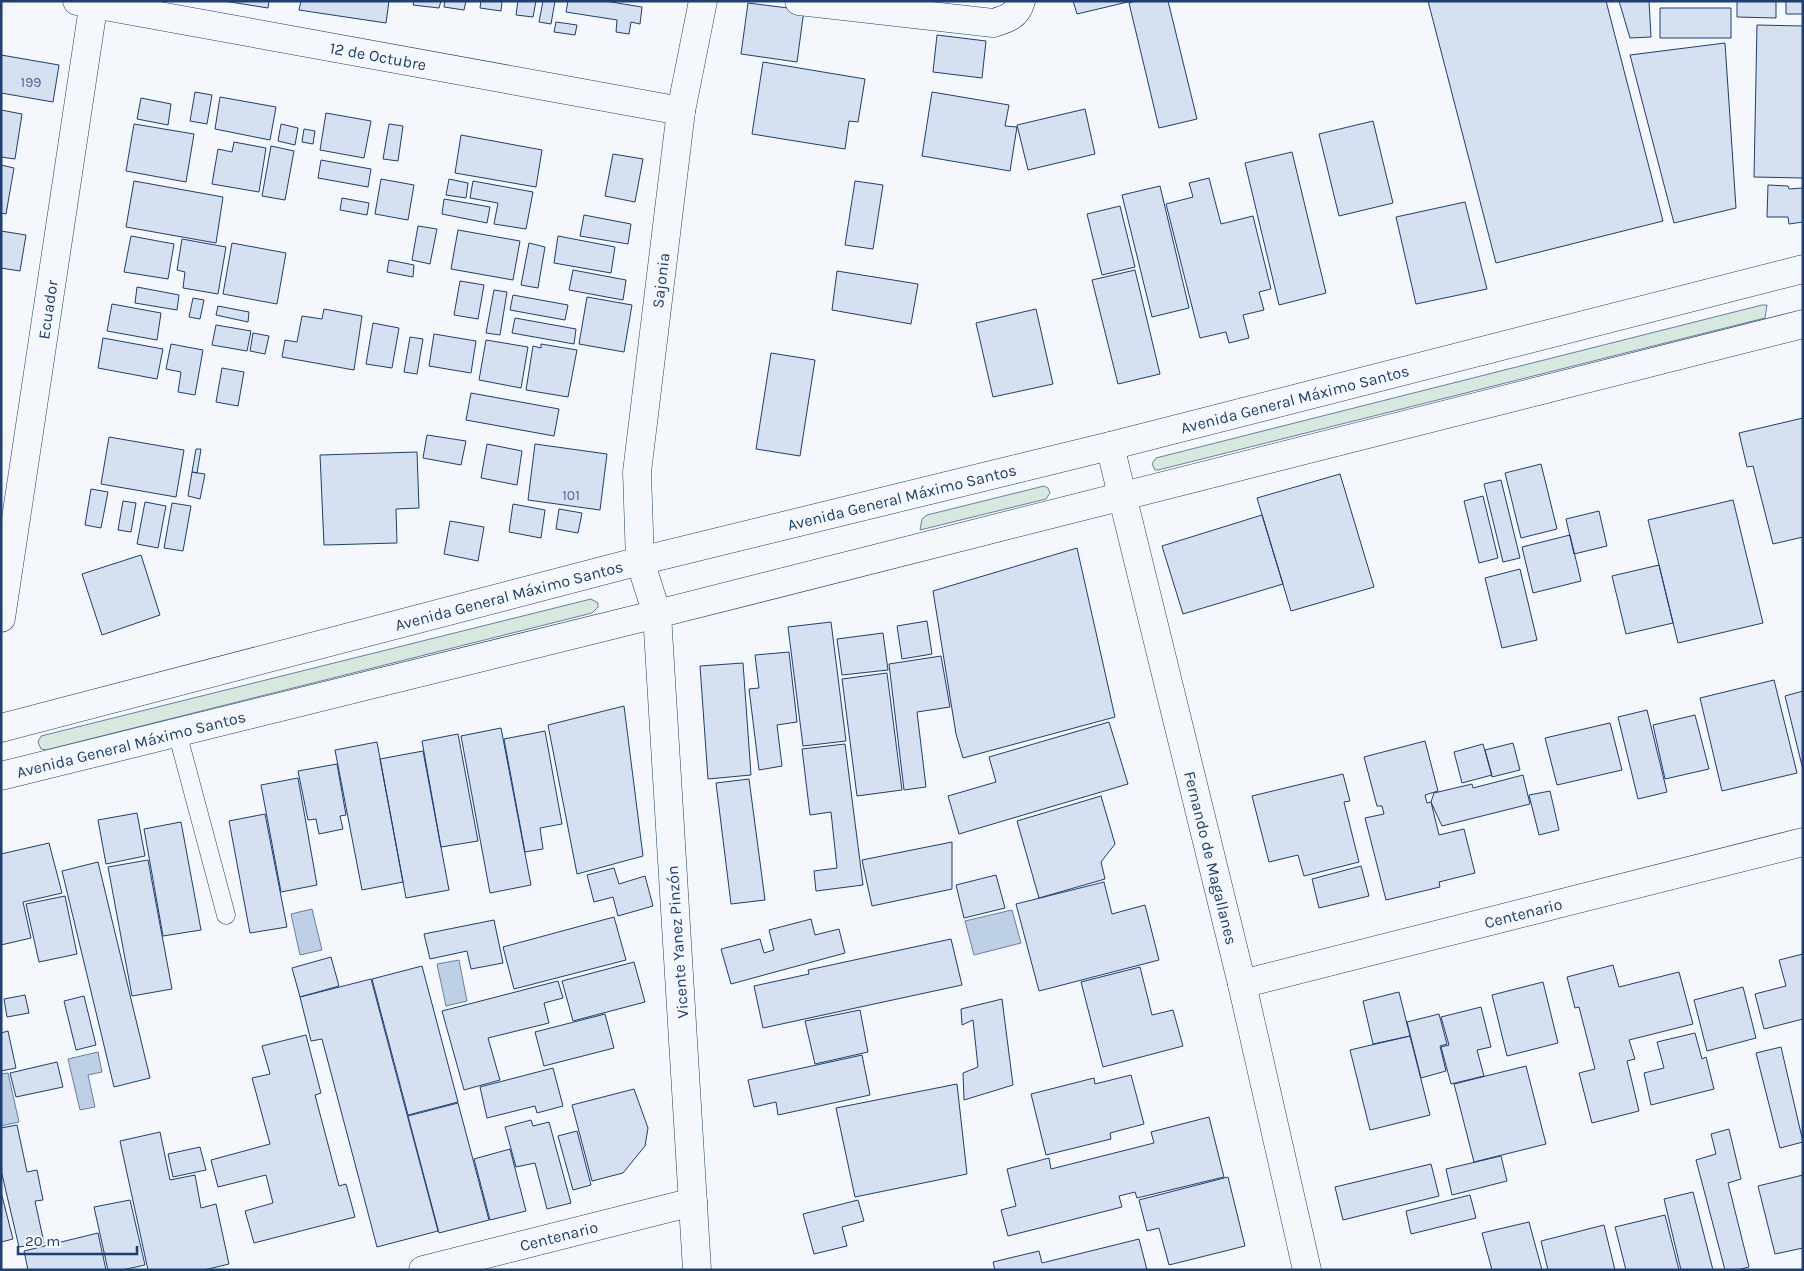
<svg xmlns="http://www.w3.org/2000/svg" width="1804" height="1271" viewBox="0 0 1804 1271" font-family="Karla,sans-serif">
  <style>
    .green { fill: #d7e8df; stroke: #687fa3 }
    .water { fill: #bed0e5; stroke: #687fa3 }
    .building { fill: #d5e0f0; stroke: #1d3f73 }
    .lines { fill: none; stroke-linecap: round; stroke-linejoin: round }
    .service-casing { stroke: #1d3f73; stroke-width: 19 }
    .minor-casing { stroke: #1d3f73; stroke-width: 29 }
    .primary-casing { stroke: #1d3f73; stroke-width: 29 }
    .service { stroke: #f4f7fb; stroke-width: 18 }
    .minor { stroke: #f4f7fb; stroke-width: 28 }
    .primary { stroke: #f4f7fb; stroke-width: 28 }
    .labels { text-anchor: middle; stroke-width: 4; stroke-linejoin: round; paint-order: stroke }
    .number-label { font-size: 14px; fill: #4b6792 }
    .street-label { font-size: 16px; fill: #1d3f73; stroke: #f4f7fb }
  </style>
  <rect width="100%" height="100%" fill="#f4f7fb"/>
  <path class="green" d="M1762 305H1767L1765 318 1158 470H1155L1152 464 1156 458Z
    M1044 486 1048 488 1050 493 1046 499 920 530 922 519 927 515Z
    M591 599 598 603V607L592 613 46 750 41 749 38 742 41 736Z"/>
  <path class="water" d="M312 909 322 950 300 955 291 914Z
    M1012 910 1021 943 974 955 965 921Z
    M459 960 467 1001 446 1006 437 964Z
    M98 1052 102 1072 88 1075 95 1107 80 1110 68 1059Z
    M8 1073 19 1122 1 1126V1074Z"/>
  <path class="building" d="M224 1H269L268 8Z
    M301 1H389L386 23 299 10Z
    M414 1H441L439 8 413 5Z
    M445 1H466L464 10 444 7Z
    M481 1H502L501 11 480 8Z
    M518 1H536L533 17 516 15Z
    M543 1H555L551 24 539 22Z
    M568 1H605L642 7 640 24 631 22 629 34 616 32 617 20 566 12Z
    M1073 1H1132L1077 14Z
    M1136 1H1168L1197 119 1159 128 1129 3Z
    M1428 1H1606L1663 221 1496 263Z
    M1619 1H1649L1651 37 1630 38Z
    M1737 1H1776V18L1737 17Z
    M1786 1H1803V14H1786Z
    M748 3 804 10 797 62 741 54Z
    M1660 8H1731V38H1660Z
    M556 22 577 25 575 35 554 32Z
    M1757 25 1803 26V178L1754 177Z
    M937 35 986 41 982 78 933 72Z
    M1725 43 1736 208 1674 223 1630 55Z
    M1 55 59 65 53 102 1 93Z
    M763 62 865 79 858 122 849 121 845 149 752 134Z
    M195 92 212 95 207 124 190 121Z
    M932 92 1009 105 1005 126 1017 127 1010 171 922 156Z
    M220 97 276 107 270 140 215 129Z
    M141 98 171 104 168 125 137 119Z
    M1085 109 1095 154 1028 170 1017 125Z
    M1 110 22 114 15 159 1 157Z
    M326 113 371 121 364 158 320 150Z
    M1373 121 1393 203 1339 216 1319 134Z
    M134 124 194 134 186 182 126 171Z
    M281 124 298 128 295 145 278 141Z
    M389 124 403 126 398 161 383 159Z
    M304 129 315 131 313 144 302 142Z
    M461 135 542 150 536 187 455 173Z
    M234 142 266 148 259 192 212 184 218 149 232 152Z
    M271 146 294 151 285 200 262 196Z
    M1292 152 1326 293 1279 305 1245 163Z
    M613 154 643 159 635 202 605 196Z
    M321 160 371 169 368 187 318 178Z
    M1 165 14 168 6 214 1 213Z
    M1209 178 1221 224 1253 216 1271 289 1259 292 1264 310 1243 315 1249 338 1229 343 1226 332 1200 338 1166 204 1193 197 1189 183Z
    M381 179 414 185 408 220 375 214Z
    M449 179 468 183 466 198 446 195Z
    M134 181 223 197 216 243 126 227Z
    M473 181 533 192 526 229 494 224 498 203 470 198Z
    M855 181 883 185 873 249 845 245Z
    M1768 185 1788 186 1789 189 1803 188V222L1789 224 1788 217H1767Z
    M1160 186 1189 308 1152 317 1122 195Z
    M342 198 369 203 367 215 340 210Z
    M444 199 490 207 487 223 442 214Z
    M1465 202 1487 289 1416 304 1396 217Z
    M1120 206 1135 267 1102 275 1087 214Z
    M584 215 631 224 628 244 580 236Z
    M418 226 437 229 430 264 412 260Z
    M458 230 520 241 513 280 451 269Z
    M1 231 26 235 20 271 1 268Z
    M131 236 174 244 168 279 124 272Z
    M558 236 615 247 611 273 554 263Z
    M182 239 226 247 218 294 183 288 185 272 177 270Z
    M232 243 286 253 277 304 223 294Z
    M529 243 545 247 538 288 521 285Z
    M389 260 414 265 413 277 387 272Z
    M573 270 626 280 623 300 569 290Z
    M1135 270 1160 374 1118 384 1092 280Z
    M837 271 918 284 911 324 832 310Z
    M460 281 484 285 478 319 454 315Z
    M137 287 179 295 177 310 135 303Z
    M494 290 507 292 500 335 486 333Z
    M513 295 568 305 565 320 510 310Z
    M587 297 632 305 624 352 579 344Z
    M193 298 204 300 200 319 189 317Z
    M112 304 161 313 157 340 107 331Z
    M218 306 249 312 248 322 216 315Z
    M324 309 362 316 354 370 282 357 285 340 297 342 302 316 322 319Z
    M1036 309 1053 384 993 397 976 323Z
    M515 318 576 329 574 344 512 333Z
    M373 323 399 328 392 368 366 364Z
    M216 325 251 331 247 351 212 345Z
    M253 333 269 336 265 354 250 351Z
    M434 334 476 341 471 373 429 366Z
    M410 337 423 339 417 374 404 372Z
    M103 338 163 349 157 379 98 368Z
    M486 340 528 347 521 388 479 380Z
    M171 344 203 350 195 395 178 392 181 372 166 369Z
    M541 344 577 350 568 397 526 390 533 346 541 348Z
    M771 353 815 360 800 456 756 449Z
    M222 368 244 372 238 406 216 402Z
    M471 393 559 409 554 436 466 420Z
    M1803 418V537L1773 544 1753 466 1747 467 1739 433Z
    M427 435 466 441 461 465 423 458Z
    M109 437 184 450 176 497 101 484Z
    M487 444 522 451 517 485 481 478Z
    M535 444 607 454 600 510 528 500Z
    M196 449H201L197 473 192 472Z
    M417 452 419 508 396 509 397 543 324 545 320 455Z
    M1541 464 1557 529 1521 538 1505 473Z
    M192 472 205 474 200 499 188 496Z
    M1340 474 1374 587 1291 611 1257 498Z
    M1501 480 1520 558 1503 562 1484 484Z
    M91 489 108 492 101 528 85 525Z
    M1483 496 1498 558 1479 563 1464 501Z
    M1733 500 1763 623 1678 643 1648 520Z
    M123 501 136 503 131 532 118 530Z
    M145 502 166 506 158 548 137 544Z
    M172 503 191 506 183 551 164 548Z
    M513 504 545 510 541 538 509 532Z
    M559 509 582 513 578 533 556 529Z
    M1599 511 1607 546 1574 554 1566 519Z
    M1262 515 1283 584 1183 614 1162 546Z
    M450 521 484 527 478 561 444 554Z
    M1570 535 1581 581 1533 593 1522 547Z
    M1077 548 1115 717 963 758 956 734 933 591Z
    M141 555 160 615 102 635 82 574Z
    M1659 565 1673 623 1626 634 1612 576Z
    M1520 569 1537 640 1502 648 1485 578Z
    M927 621 932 654 902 659 897 626Z
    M831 622 846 741 803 746 788 627Z
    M883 633 888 670 842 675 837 639Z
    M789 652 797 722 777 725 782 766 759 770 749 689 759 688 755 655Z
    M941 656 950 707 917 712 926 787 904 790 889 664Z
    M743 663 751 775 708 779 700 666Z
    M887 673 902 790 857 796 842 679Z
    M1774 680 1797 773 1722 791 1700 698Z
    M1803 691V770L1785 696Z
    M624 706 643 856 577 874 548 725Z
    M1647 710 1667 792 1638 799 1618 717Z
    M1695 715 1709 769 1665 779 1653 725Z
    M1109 722 1128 784 959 834 948 796 996 782 989 757Z
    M1610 723 1622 770 1557 785 1545 738Z
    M501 728 531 885 490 893 461 736Z
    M545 731 562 824 540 828 543 849 525 852 504 739Z
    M458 734 478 841 441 847 422 741Z
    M1425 741 1438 791 1425 795 1427 803 1431 802 1439 835 1464 829 1475 873 1439 882 1440 887 1386 900 1365 818 1384 814 1382 806H1377L1364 757Z
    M377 742 403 882 362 890 335 750Z
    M1513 743 1520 770 1492 777 1485 750Z
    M845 744 863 885 816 891 814 871 837 868 831 812 810 815 802 749Z
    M1483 744 1492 775 1462 783 1454 752Z
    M423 751 449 890 406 898 380 759Z
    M337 764 346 815 340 816 343 829 319 834 316 819 308 820 298 771Z
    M1343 774 1350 801 1344 802 1359 862 1304 876 1298 855 1269 862 1252 796Z
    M1523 775 1530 804 1442 826 1431 802 1434 793 1472 784 1473 788Z
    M298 778 317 885 281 892 261 785Z
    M749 779 765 900 731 904 716 783Z
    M1550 791 1559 830 1539 835 1529 795Z
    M1101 796 1115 844 1101 862 1105 879 1039 898 1017 821Z
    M137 813 145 856 106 864 98 820Z
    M265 814 287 927 250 933 229 821Z
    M181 822 201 930 163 936 144 829Z
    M952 842V889L872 906 862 860Z
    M49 843 62 893 23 902 31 938 1 945V854Z
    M148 860 172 989 132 996 108 867Z
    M98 862 150 1078 114 1087 62 871Z
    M1361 866 1369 896 1319 908 1312 879Z
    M614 868 619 884 645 876 653 906 618 916 613 897 594 902 587 875Z
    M996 875 1005 908 964 918 956 885Z
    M1104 882 1112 914 1145 905 1159 960 1039 991 1016 904Z
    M65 896 77 954 39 962 26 904Z
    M614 917 626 960 514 989 503 947Z
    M811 919 815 935 839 929 845 953 731 984 721 949 760 939 764 953 774 950 769 930Z
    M494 920 503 963 471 969 467 951 430 959 424 934Z
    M951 939 962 985 763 1028 754 986 809 974 808 970Z
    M1803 954V1019L1764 1029 1755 994 1786 986 1779 960Z
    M331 957 339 986 300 997 292 968Z
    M634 962 645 1002 573 1021 562 981Z
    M1613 965 1619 987 1679 972 1693 1024 1629 1040 1635 1059 1627 1061 1639 1111 1592 1123 1579 1073 1595 1069 1579 1007 1575 1008 1567 977Z
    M422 966 458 1102 408 1115 372 979Z
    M1140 967 1152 1015 1173 1010 1183 1046 1103 1067 1081 982Z
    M371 979 438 1231 377 1247 322 1039 311 1041 300 997Z
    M558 981 563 998 544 1003 549 1023 488 1038 500 1080 464 1090 442 1011Z
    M1543 982 1558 1043 1507 1056 1492 995Z
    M1743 987 1756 1038 1707 1051 1694 1000Z
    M1399 992 1410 1036 1373 1044 1363 1001Z
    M25 995 29 1013 7 1017 4 999Z
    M84 996 96 1045 76 1050 64 1001Z
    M1002 999 1013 1085 964 1100 963 1073 978 1067 973 1020 962 1025 961 1009Z
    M1481 1007 1491 1047 1477 1050 1484 1076 1451 1084 1441 1047 1449 1045 1441 1017Z
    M860 1010 868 1052 815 1064 805 1021Z
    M605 1014 614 1048 544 1066 535 1032Z
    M1439 1014 1447 1044 1440 1046 1446 1071 1421 1078 1407 1022Z
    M8 1031 16 1068 1 1071V1033Z
    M1695 1033 1702 1059 1706 1057 1714 1089 1651 1105 1644 1073 1664 1068 1657 1042Z
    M306 1035 321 1093 315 1095 339 1186 346 1184 355 1217 254 1243 245 1211 273 1203 266 1175 218 1187 211 1160 270 1144 252 1078 270 1074 262 1046Z
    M1410 1036 1430 1115 1370 1130 1350 1050Z
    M1781 1047 1803 1142 1780 1148 1756 1053Z
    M862 1055 870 1095 778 1115 776 1102 754 1107 748 1080Z
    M57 1062 63 1087 16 1097 10 1073Z
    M1526 1066 1546 1144 1474 1162 1454 1084Z
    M553 1068 563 1106 537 1113 535 1106 487 1118 480 1087Z
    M1131 1075 1144 1124 1110 1133 1111 1139 1046 1155 1031 1094 1094 1078 1095 1084Z
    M957 1084 967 1174 855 1197 836 1108Z
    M634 1089 648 1128 645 1146 623 1173 592 1181 572 1105Z
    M458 1103 489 1220 439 1233 408 1116Z
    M1209 1117 1224 1177 1137 1198 1135 1192 1119 1196 1122 1207 1008 1236 1001 1210 1016 1206 1007 1169 1049 1158 1051 1169 1154 1143 1151 1132Z
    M531 1120 533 1126 549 1122 571 1203 547 1209 535 1163 516 1167 505 1127Z
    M17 1125 27 1172 37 1170 43 1200 35 1201 44 1243 19 1247 1 1170V1128Z
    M1729 1129 1741 1179 1728 1183 1749 1267 1737 1270H1725L1696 1160 1716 1154 1711 1134Z
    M577 1131 591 1185 573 1190 558 1136Z
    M160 1132 170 1180 195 1175 201 1208 216 1204 229 1264 204 1270H148L120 1141Z
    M200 1147 206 1170 173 1177 168 1154Z
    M510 1149 526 1211 490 1220 474 1159Z
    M1501 1156 1507 1181 1452 1195 1446 1169Z
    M1431 1164 1439 1196 1343 1220 1335 1187Z
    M1803 1175V1248L1775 1254 1758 1186Z
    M1228 1177 1245 1246 1169 1265 1159 1228 1147 1231 1139 1200Z
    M1 1192 13 1239 1 1242Z
    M1693 1192 1713 1270H1681L1664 1199Z
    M1470 1195 1476 1218 1411 1234 1406 1211Z
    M130 1200 145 1265 122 1270H108L94 1207Z
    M858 1200 864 1221 842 1227 847 1246 814 1254 803 1214Z
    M1665 1215 1679 1270H1626L1615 1227Z
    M1529 1222 1542 1270H1492L1482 1233Z
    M1604 1225 1615 1270H1548L1541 1241Z
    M98 1233 106 1270H28L24 1251Z
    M1139 1239 1147 1270H995L993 1262 1039 1251 1042 1263Z"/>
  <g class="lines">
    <defs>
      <path id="service" d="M177 732 226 915"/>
      <g id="minor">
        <path id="s1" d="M77 1 681 111"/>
        <path d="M799 1 993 23C1007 19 1017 16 1021 1"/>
        <path id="s2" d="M1110 446 1242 984 1307 1270"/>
        <path id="s3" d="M1 618 94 1"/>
        <path id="s4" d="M1242 984 1803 842"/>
        <path id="s5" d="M423 1270 693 1202"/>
        <path id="s6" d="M697 1270 657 614 640 561 637 472 681 111 703 1"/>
      </g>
      <g id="primary">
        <path id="s7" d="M1 728 640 561 1110 446 1803 269"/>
        <path id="s8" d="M1 776 657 614 1803 324"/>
      </g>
    </defs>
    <use href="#service" class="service-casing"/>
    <use href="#minor" class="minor-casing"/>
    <use href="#primary" class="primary-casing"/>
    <use href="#service" class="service"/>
    <use href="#minor" class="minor"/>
    <use href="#primary" class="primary"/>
  </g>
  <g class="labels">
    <g class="number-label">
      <text x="31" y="87">199</text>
      <text x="571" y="500">101</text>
    </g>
    <g class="street-label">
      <text dy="6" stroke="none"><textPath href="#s1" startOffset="306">12 de Octubre</textPath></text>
      <text dy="6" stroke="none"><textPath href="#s6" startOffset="995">Sajonia</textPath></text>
      <text dy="6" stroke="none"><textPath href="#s3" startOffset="312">Ecuador</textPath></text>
      <text dy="6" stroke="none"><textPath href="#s7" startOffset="1335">Avenida General Máximo Santos</textPath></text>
      <text dy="6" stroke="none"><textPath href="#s7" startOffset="930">Avenida General Máximo Santos</textPath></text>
      <text dy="6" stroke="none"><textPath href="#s7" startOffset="525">Avenida General Máximo Santos</textPath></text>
      <text dy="6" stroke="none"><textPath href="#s8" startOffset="134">Avenida General Máximo Santos</textPath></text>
      <text dy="6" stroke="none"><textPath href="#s2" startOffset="424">Fernando de Magallanes</textPath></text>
      <text dy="6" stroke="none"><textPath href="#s4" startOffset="290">Centenario</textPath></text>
      <text transform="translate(677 942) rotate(-94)" y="6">Vicente Yanez Pinzón</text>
      <text dy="6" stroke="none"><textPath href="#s5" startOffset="140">Centenario</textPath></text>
    </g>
  </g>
  <rect width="1804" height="1271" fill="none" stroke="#1d3f73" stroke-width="5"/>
  <path d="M18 1246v8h119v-8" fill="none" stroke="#1d3f73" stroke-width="2.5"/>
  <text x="25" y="1246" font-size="15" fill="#1d3f73" stroke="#f4f7fb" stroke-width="4" paint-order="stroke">20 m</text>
</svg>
